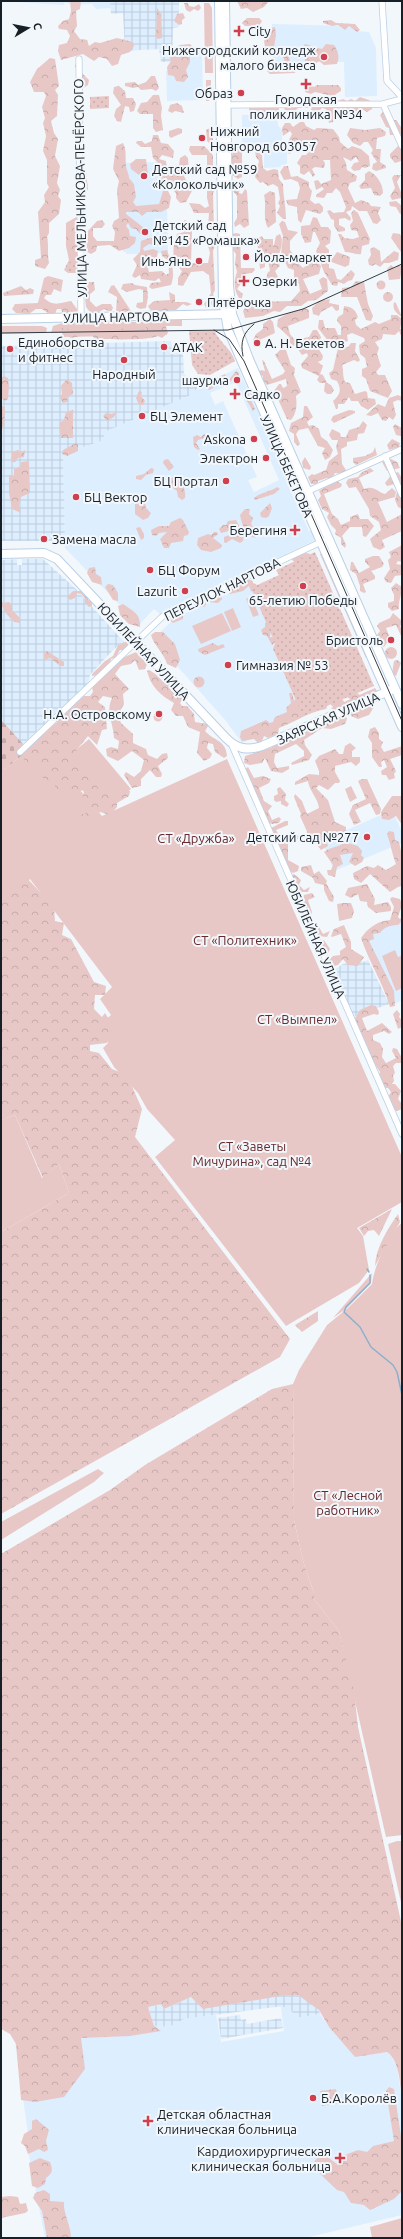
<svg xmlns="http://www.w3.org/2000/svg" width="403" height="2239" viewBox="0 0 403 2239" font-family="Ubuntu,sans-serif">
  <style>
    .built { fill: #def; fill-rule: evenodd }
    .industrial { fill: url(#industrial-grid) }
    .green { fill: #e8c8c7 }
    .forest { fill: url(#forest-crowns) }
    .cemetery { fill: url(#cemetery-stones) }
    .park { fill: url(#park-dots) }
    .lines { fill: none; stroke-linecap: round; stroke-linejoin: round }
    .stream { stroke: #8daece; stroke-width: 1.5 }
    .street-casing { stroke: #bad0e6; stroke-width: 7 }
    .secondary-casing { stroke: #bad0e6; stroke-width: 10 }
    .street { stroke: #fff; stroke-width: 5.5 }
    .secondary { stroke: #fff; stroke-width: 8 }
    .tram { stroke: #353d44; stroke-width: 1 }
    .poi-dot { fill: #cf3f4d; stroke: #f2f7fb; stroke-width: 1.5 }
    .labels { text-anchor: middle; stroke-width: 4; stroke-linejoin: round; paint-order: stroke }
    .poi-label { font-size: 13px; fill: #171f27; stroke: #f2f7fb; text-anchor: start }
    .street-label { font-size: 13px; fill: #171f27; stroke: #f2f7fb }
    .park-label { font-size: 13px; fill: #67292c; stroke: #f2f7fb }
  </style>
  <defs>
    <pattern id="industrial-grid" width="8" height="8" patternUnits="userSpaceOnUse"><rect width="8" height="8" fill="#def"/><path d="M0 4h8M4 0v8" fill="none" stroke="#bdccdb"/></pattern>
    <pattern id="forest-crowns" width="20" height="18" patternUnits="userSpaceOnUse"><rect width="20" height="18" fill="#e8c8c7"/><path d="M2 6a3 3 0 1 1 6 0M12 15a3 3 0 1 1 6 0" fill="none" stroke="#c6abab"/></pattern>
    <pattern id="cemetery-stones" width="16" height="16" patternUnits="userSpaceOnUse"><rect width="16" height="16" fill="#e8c8c7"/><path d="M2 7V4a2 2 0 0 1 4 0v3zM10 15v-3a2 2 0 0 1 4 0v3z" fill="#c6abab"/></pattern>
    <pattern id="park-dots" width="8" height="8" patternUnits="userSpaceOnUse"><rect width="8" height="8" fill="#e8c8c7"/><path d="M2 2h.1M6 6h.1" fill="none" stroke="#c6abab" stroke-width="1.8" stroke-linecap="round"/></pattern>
  </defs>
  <rect width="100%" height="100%" fill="#f2f7fb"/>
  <path class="built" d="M110 1 111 8 96 9 92 4 72 5 65 2 64 5 16 2Z
    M272 24 350 26 355 31 369 32 376 48 377 96 345 97 344 62H272Z
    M202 52 203 100 167 101 166 71 172 69V53Z
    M277 114 278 125 282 130V141H287V164L281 165V167L264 168V154L261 150H242V115Z
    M166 162 168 253 126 254V252H123L121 163Z
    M238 368 288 476 286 481 309 531H312L315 540 274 560 265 567 161 615 154 609 139 625 65 548 63 454 100 441 107 431 193 394 199 385 209 389 228 380 225 374ZM236 382 279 480 254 492 248 480 257 477 223 401 215 405 210 393Z
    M249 584 275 643 273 649 303 716 242 743 226 721 153 639 176 617Z
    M392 810 402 832V843L334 871 322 841Z
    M402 918V1000L393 1005 363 937Z
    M281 2007H289L296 2018 320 2014 329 2027 355 2056 387 2052 391 2055 397 2068 402 2100V2215L305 2238H45L25 2135 28 2134 15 2041 154 2026 169 2027 184 2019 216 2015 221 2042 284 2031Z"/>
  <path class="industrial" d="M110 1H179V27L173 28 172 62H161L159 49 125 51 123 13 111 14Z
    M171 341 172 353H183L184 374 188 378 189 376 192 377 191 379 199 385 193 394 107 431 101 441 63 454 65 541H1V346Z
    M17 559V565H22V559H43L76 589 125 643 119 645 112 651 90 675 88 683 75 696 23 744 1 720V560Z
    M359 960 363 962 368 960 389 1004 353 1017 332 971 343 964Z
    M298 1995 311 2003 319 2010 320 2014 296 2018 289 2007H276L184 2019 169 2027 154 2026 148 2007 161 2004 164 2009 191 1997Z
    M240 2015 241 2020 246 2019 247 2024 281 2018 283 2028 221 2039 218 2018Z"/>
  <path class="green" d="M204 3H209L212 8 213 73H205Z
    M206 80H211V97L209 101H206Z
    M182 319V326H166L167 335 63 337 62 333H51L53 326 68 321 138 322Z
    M1 326H42L47 328 46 333 1 334Z
    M225 374 228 380 209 390 204 387 205 383Z
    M322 553 368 658H366L320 554Z
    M251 596 259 615 253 617 246 599Z
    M233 608 241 627 232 631 224 612Z
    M222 613 231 631 201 644 192 626Z
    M375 688 377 691 335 711 331 708Z
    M89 739 131 789 108 805 69 756Z
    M39 742 102 816 227 759 402 1157V1202L357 1228 363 1236 369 1270 359 1283 286 1326 155 1157 175 1140 147 1109 138 1093 114 1067 103 1048 108 1043 99 1026 111 1015 100 999 112 987 30 879 1 901V772Z
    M395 950 398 957 401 956 402 959V988L396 991 382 956Z
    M15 1115 42 1178 59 1164 69 1193 1 1232V1120Z
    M402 1223V1835L386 1837 339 1631 314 1599V1593L303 1561 294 1520 293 1384 299 1370 327 1325 348 1308 372 1284C373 1270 390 1230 402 1223Z
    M372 1273 371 1283 347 1308 333 1318Z
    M98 1469 104 1473 94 1482 1 1540V1522Z
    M397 1841H402V1907L388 1844Z
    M402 2218V2238H372L370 2227Z"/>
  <path class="forest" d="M70 1H81L80 9 76 11 77 26 74 31 80 39 87 40 89 46 95 42 100 43 117 38 133 42 134 46 130 52 121 55 118 64 112 66 107 59 99 57 94 61 83 54 61 60 58 51 59 45 67 43 70 36 67 30 59 29 58 26 63 21 69 19 71 11Z
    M237 1H269L264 7 253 12 247 8 241 9Z
    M184 3H188L189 6 194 7 199 4 201 8 198 11 194 9 190 12 186 10Z
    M157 8 162 15C160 21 163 30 162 38L158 39 156 37Z
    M183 13 185 18 182 20V24L179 25 174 21 177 14Z
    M247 18H259L262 21 259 26H245L242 23Z
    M331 20 336 23 355 24 360 30 357 32 349 26 345 30 338 25 332 26 323 23V21Z
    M275 27 276 35 273 53 265 47 264 41 270 34 271 28Z
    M190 44 197 51H190V62L186 70 188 77 184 82 176 81 174 76 168 75 167 67 171 61 169 55 171 49 180 45Z
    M305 44 322 49 326 44 334 45C338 51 340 56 337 64L324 65 319 61 314 65H307L301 50Z
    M284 51 288 52 290 62 296 69 295 73 270 74 267 71 269 66 274 65 280 69 285 67 284 58 281 55Z
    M50 58 55 59 59 86 55 90 58 95 57 116 51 121 54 133 58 139 55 156 60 166 57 183 60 190 58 196 61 200 59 214 49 223V233L47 237C49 246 47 253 49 263L45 269 35 266V260L41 258 38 212 45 202 44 195 49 187 47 183V160L43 151 46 136 43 123 45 118 42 107 46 96 44 92H34L30 82 37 69Z
    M77 61 80 71 89 80 88 85 83 88 81 94H78C74 85 80 74 75 66Z
    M151 76H155L159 88 156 91 152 89 141 90 138 87 133 88 125 86V83L135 82 138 85 146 82Z
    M310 85 314 87 317 85H338L341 88V91L333 96 315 92 311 94 305 92V89Z
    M119 86 125 91 126 98H133L136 104 134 111 130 112 129 107 125 106 121 122 117 121 114 116 116 109 121 105 113 93 114 87Z
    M153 95H159L162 108 161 115 163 130 156 132 153 128V114H140L137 111 141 103 147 102Z
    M360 97 369 100 372 105V109L367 112 362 109 358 112 352 109 348 111 336 108 333 122 329 123 326 109 322 108 318 112 311 110 312 106 321 100 324 106 329 105 332 108 335 102 343 99 347 101 351 99 355 101Z
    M292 98 294 101 298 100 300 106 294 112H286L283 106 285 101Z
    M177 103 182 106 184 113 175 111 172 113 168 111 170 105Z
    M253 106H279V111L271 115 267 112 249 111V108Z
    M383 112 392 116 393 120H396L401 127 402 141 397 135H390L389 128 386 127 380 115Z
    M300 122H304L306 126 314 130 317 128 333 129 339 137 340 142 348 149 352 146 361 149 369 156 370 166 365 168 362 167 360 170 354 171 351 168 354 163 359 162 356 157 351 161 343 157 346 163 347 170 357 176 356 181 350 183 348 188 355 203 361 200 369 203 371 206 381 207 378 213 381 220 377 224 373 223 367 211H359L352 206 351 210 346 212 351 218 350 221 345 218 339 219V225L345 228V231L338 232 334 226V220L331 219 327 211 330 210 333 213 344 212 346 207 340 192 336 188 332 193H327L324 198 316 197V195L324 189 322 187 316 190 314 181 318 180 321 184 331 180 330 160H323L325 163 324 168 315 167 312 169 315 175 313 177 309 171 304 175 300 173V166L297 163 302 155H306L311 150 310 148 301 150 294 148 290 154 288 153V142L292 134 290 131 283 136 282 128 285 123H290L293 127Z
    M178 128 182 129V133L171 138 169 136V131Z
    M210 128 213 131V140L210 144 207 141 206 130Z
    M350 128 365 130 380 128 386 132 385 136 377 138 376 149H381L380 162 386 166V168L376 171 372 169 373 164 377 162 371 153 373 150 368 142H364L360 146 353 143 347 135Z
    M153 135H158L161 143 168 144 174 151 173 158 162 155 159 159 166 161 167 171 171 172 175 166 179 165 180 158 185 155 188 158 189 171 184 176 186 180 191 184 192 191 186 202 180 203 176 198V193L170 187H164L160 180 161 166 153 158 151 147H141L136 143 137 141H142L145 144 152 141Z
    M123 143C127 150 125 157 126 165 126 170 129 173 129 178L134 184 136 197 133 202 136 206 159 204 163 191H168L171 197 169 208 161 212H147L142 216 138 212H126V214L144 228V234H140L136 229 131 228 128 223 126 226 129 230 130 236 136 237 135 243 129 248 119 251 110 245 97 246 96 251 91 254 87 252 86 233 97 221 102 220 105 224 102 228H93V236L97 241H114L115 232 112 226 114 221 119 218 117 190 119 181 113 169 116 146Z
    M238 144C247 151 255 149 262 155L263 168 267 171 274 169 278 170 279 179 283 184C283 196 286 207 286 219H283L277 213 280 206 278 203 280 199 278 187 273 184 268 186 263 182 260 183 255 177 259 161 256 157 255 151H242V177L238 179 232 175C231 164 230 151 238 144Z
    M190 146H204L213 155V171L210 174 207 173V155H192L189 150Z
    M398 146H402L401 161 395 163 390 157V154Z
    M136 159H146L148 174 145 176 139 175 131 169 130 164Z
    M284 166H288L291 177 297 176 309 182V187L312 191 310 200 315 204 319 203 323 207V211L320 214 306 210 301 223 298 220 297 207 288 205 286 200 297 199 300 188 298 182 291 179 284 180 280 172Z
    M369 171C377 175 383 184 383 193L380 196 374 195 371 188 361 189 359 186 365 180V174Z
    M83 172H86L88 189 81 202 79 193 83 187 80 184V175Z
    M394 175H401L397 182 402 195 401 198 392 200 390 196 395 188 392 178Z
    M211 182 215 190 213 193 214 231 211 232 208 227 209 213H194L189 203 200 204 205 208 209 206 207 198V185Z
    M238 184 240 188 239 193 242 194 245 189 247 191 249 225 244 228 240 224 235 227 234 223 237 218V196L233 191V185Z
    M270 191 275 193 276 222 268 228C262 217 267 206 264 195Z
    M396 201 402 206V213L400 214 396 207 390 206 389 202Z
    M354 210 358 213 370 239 369 244 362 246 361 254C355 255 351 252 345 252L338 234H341L344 238 353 239 359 237 357 231 351 230 350 225 353 221 351 213Z
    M78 216 80 271 77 273H68L64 270 69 260 66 246V223Z
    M313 217 317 218 321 227H328L331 231 330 243 325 246 329 250V259H332L337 252 350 257 349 265 345 267 329 261V268L334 269 337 279 341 280 351 270 355 274 352 280 348 281 344 284 338 282 337 286 332 285 324 272 316 251 320 243 315 232H313L311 242 305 243 301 234V226L310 225Z
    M185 220 189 222 192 232 191 263H208L210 253 208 246 210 243H213L215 246 213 251 215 290 213 294 215 300 210 307 206 308 204 304 211 293 209 275 203 271 191 272 183 286 178 285V278L182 271C171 260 172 248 177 234L184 232 182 222Z
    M282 221 285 222 288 230 298 232 290 241V250C295 256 297 263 303 268L316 260 321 266 319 274 303 279 310 294 322 289 319 280 323 277 327 279 328 291 316 300 308 301 301 306H287L280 312 274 311 263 316 245 318 243 311 249 302 291 301 300 291 299 284 294 281V270L288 268 281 254 283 236 279 224Z
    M236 233 240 234 241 268H254L255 270 252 273 243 274V281L237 289 243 294 241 301C234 292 233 282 237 272L235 264 236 254 232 249 235 243 232 234Z
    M393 233 400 234 402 238V260L401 252 391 238Z
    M280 234C284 241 281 253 276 258L280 266 275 271 278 277 276 282 272 283 266 279 268 272 270 271C268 258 263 254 274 245L276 236Z
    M262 236 265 241V267L260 269 257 238Z
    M149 238H160L163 243 159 246 149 244 143 248 144 251 153 249 158 251 157 257 153 260 146 259 149 272 162 271 166 275 169 273 168 260 162 256 161 251 167 250C171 262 176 272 171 285L152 289 149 287 151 283 161 282 159 278 155 281 141 279 140 275 135 278 132 276 137 265 133 259 140 252 141 241Z
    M374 247 380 251 381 262 394 251 399 253 398 260 389 263H384L380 267 376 264 372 266 369 265 368 260 371 255 370 249Z
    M391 265 394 268 399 265 402 267 400 279 389 280 387 269Z
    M48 276 63 280 61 292 54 289 51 295H46L44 298C54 307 59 303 71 301L77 309V313L63 315 61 309H57L55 314H49L42 309H36L29 314 16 313 12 309 15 304 38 303 44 278Z
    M376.5 285a4.5 4.5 0 1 1 9 0a4.5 4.5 0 1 1-9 0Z
    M356 281 364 282 368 304 373 316 371 321 366 320 357 297H341L342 288 351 287Z
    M86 282H94L95 290 90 294V301L96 307 102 304H111L113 308 111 312 104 309 99 312H90L86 307 85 298Z
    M132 283 135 285 147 287 148 297 146 308 140 309 136 307 137 303 143 302V290L139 289 127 292 121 289 123 284Z
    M114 285 131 311H144L147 313 123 315 116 311 117 297 108 292 111 286Z
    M21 286 26 290 30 288 34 290 33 294 4 296 3 293Z
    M383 297a5 5 0 1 1 10 0a5 5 0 1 1-10 0Z
    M169 292 175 295V302H186L192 304 187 306 183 304 176 310H169L166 313C158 312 151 314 148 306L154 301 170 300Z
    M330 299 329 303 339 305V310L336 311 332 306 321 312 319 316 313 314 312 308 319 301Z
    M394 302 396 303 402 317C396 313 392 310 394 302Z
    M344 306C352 307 355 309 358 317L355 320 356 325 361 329 375 322 379 324 391 319V315H397L402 319 400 329H402V338L399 331 395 335 383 334 382 339 375 342 379 348 377 354 381 366 376 372 378 375H385L392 391 388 398 370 391 366 379 362 376V369L367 367 365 358 360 354 359 345 365 341 364 338 352 333 347 335 348 341 332 346 318 328 319 320H323L325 328H335L338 335H341V326L337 321 338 317 343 314Z
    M305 308 309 310V318L288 326 290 334 297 343 294 346 289 342V337L277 326 278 319 287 314Z
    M159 319 162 323 161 325 166 327 168 333 162 338 158 336C145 341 111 339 95 339L92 335 94 332 104 330 106 333 113 332 124 328C131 335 140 331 147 327L150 330 155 326 153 322Z
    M270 319 273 322 275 333 255 342 253 340 256 334 263 329V324Z
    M62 328H66L72 332H81L85 335 71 338 61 332Z
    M313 330H317L321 337 318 348 323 356 322 360 318 362 323 366 320 374 323 375 327 383 331 385 334 390 331 394H327L324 391 325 383H320L317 380 319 376 302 368 301 364 308 356 307 353 302 355 297 348 299 339 309 337Z
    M351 343H356L355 351 360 360 358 362 354 360 342 365C344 370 342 375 345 382L350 383 355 394 365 391 367 392 368 398 375 399 376 404 368 410 361 406 358 401H351L349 397 344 404H338V408L336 409 333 401C340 395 342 390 337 381L331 379 329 373 333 370 338 348 348 347Z
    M281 349 286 350 291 365 295 368 294 375 301 392 296 396C297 405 297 412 291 420L287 419 277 397 272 394 279 384H281L283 388 287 386 286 379 267 385 263 380V376L258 373 261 370 265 371 262 360 264 361 272 379 283 374 285 371 275 355Z
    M236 371 239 373V376L229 382 228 381Z
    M4 376 8 378 9 386 8 399 5 401 1 398V378Z
    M67 379 72 383 73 394 68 397 67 402 63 403 60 398 62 394 61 386Z
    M139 391 142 392 141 396 145 401 143 405H139L136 398Z
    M247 391 255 409 253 411 244 396V392Z
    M398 395 402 397V401L398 400 393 402 396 415 393 420 389 417 386 421 382 420 378 413 371 416 366 415 378 404 385 407 389 398Z
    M2 406 5 407 4 430 1 427Z
    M304 406H307L313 417 307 422 309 426 313 425 319 429 321 437 327 441 333 450 330 457 325 460 322 453 325 448 318 446 308 428 299 430 296 434 300 444 298 446 294 442V434L289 431 291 423 303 417Z
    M73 410V438H61L59 423 64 420 66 412Z
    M349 410 355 411V413L334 423 331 420 333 416Z
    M117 411 114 417 107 421 103 416 106 413 112 414Z
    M363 421 367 425 364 433 358 434 357 440 347 442V446L341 449 342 464 346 470 343 474 335 473 331 480 327 478 318 481 317 484H311L308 477 312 474 314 475 326 470 329 461 338 454 336 447 338 440H332L329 435 332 429 340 433 341 437H346L349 430 359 427Z
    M395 424 402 428 401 436 396 435 393 427Z
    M204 434 208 437 198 440 196 443 200 449 198 450 194 447 193 437 197 435 201 437Z
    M392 439 400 443 399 447 389 450 387 445Z
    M76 443 78 444V451L67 456 62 454 63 450Z
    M375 447 377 455 356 465 353 462V458L365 456 373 452Z
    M18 450 21 452 25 450 24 457 18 458 15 462H11L12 452Z
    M305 457 311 467 310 470 303 468 302 462Z
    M168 459 174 467 169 471 163 463 164 460Z
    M391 459 397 462 400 468 387 471 382 462Z
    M29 461 30 493 21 497 19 505 21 513 12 509 9 493V475L14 476V469L20 467 21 462Z
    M151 468 154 469 153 473 146 475 141 480 136 479V476L144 474Z
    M370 468 374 471 359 478 364 489C374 485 376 491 385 494L392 488 396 492 395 497 378 502 387 522 402 514V531L382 540 385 547 380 550 373 547 370 539 381 530 379 522 370 516 369 509 356 487 349 488 346 483 348 479 358 477 361 473Z
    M398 472 402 478V509L398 507 395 500 399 483 387 486 385 483 392 474Z
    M176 477C183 482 186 491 185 498L182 500 178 497 177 491 173 488 170 481 171 478Z
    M335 480 342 484 341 487 324 494 332 514 338 519 341 525 350 521V517L358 514 360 519H368L374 526 366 537 363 536 362 527H350L342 536 346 545 345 548 341 544V538L335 534 336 530 331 525 327 517 329 513 322 509 318 500 321 496 319 491Z
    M277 487 280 489 274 494 255 500 254 498C261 492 270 492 277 487Z
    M139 500 145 502 146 508 151 513 148 518 143 520 135 514V502Z
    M270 503 272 508 269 516 266 518 261 517 260 513Z
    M245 509H250L249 514 253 518 251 524 253 527 261 529 255 538C245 534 242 525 240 515Z
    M180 518 183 520 189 532 188 535 184 536 183 541 171 543 169 548H164L160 539 167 532 159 533 156 536 152 535 151 530 159 526H169L171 522Z
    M236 520 244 534 243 541 240 543 232 539 226 543 224 542V537L235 533V531L232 530 221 533 219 529 223 525H226L228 521Z
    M140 527 144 534V538L141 540 136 528Z
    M214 532H217L218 534 213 538 222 545 221 548 211 552 201 550 197 545 198 538 208 534 211 535Z
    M402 545V562L398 561 396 564 402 565V575L395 576 391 583 386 582 384 578 390 569 388 560 391 557 389 552Z
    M306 553 311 554 297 563 293 561 292 559 299 554Z
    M373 556H379L384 564 382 567 371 571 375 576V579L363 584 366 592 364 593 360 591V586L356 574 350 570 351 562H353L359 573 370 567 365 562V559Z
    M95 567 96 574 101 577 102 585 92 582 87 573 89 568Z
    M248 579 253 581V583L256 584 258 587 257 593 251 591 249 586 243 591 230 594 228 591 232 586Z
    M396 583 402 587C402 595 398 601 399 609L392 611 388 607V603L394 601V595L391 588Z
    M108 584 113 585 118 593V601L113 600 105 587Z
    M73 591H86L88 600 92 601V606L89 607 85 603V598L81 594 77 593 75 598 70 600 67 597Z
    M216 593 221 594 222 599 218 603 208 602 204 607 197 606V604L203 598 208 599Z
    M1 600 3 603 9 602 12 605V610L20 618V623L14 622C8 616 1 609 1 600Z
    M123 604C133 611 141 614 140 627L129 624 120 615 118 606Z
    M182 610 183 619 173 623 169 620 176 611Z
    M393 613 402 621 400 627 402 628V638L396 625 386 628 390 638 384 647 382 646 377 635 380 631 377 626 379 623 390 618Z
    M272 620 270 637 276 638 277 640 272 645 267 636 263 635 261 630 265 627V623Z
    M155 632H163L175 644 180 660 176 668 167 664C164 653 154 646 151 635Z
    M128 641V646L124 650H120L116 657 111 659C109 668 99 676 92 676V674L105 661 113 656 118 645Z
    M213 643 218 646 223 644 225 647 205 655 199 652 198 649Z
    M385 653a6 6 0 1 1 12 0a6 6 0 1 1-12 0Z
    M47 651 64 662V666H60L50 658 45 660 44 659V653Z
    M136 652 147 664 145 669 139 670 135 660 131 664 121 666 115 674 129 689 123 694 124 704 118 715 121 723 133 734V743L146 749 148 755 157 759 162 754 167 753 168 758 158 766 162 774 161 777H156L150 770 141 779V786L132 788 124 775 126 772 134 777 141 771 144 760 132 751 118 761 107 756 106 749 111 747 118 749 119 741 114 738C114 725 105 712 112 698L103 696 98 702 105 707 107 729 102 730 97 745 88 736 71 757 86 770 100 791 108 795 110 799 126 789 130 791 129 796 117 803V807L110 815 100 812 94 820 80 824 74 820 76 814H85L87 810 80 806 84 792 82 790 76 797 55 788V781L51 779 46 782 40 773 36 762 26 763 22 755 1 772V720L23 744 24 750 57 722 65 709 80 696H90L93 692 92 687 120 659Z
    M398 660 401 663 396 676 392 674 394 661Z
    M149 670C159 675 161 682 170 686L171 691 177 692 183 699 180 703 182 706H187L194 714 195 722 207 724 208 726 205 731C214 741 226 740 227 756L224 758 215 752 213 744 208 743 207 748 212 754 210 758 204 761 197 753 200 732 188 727 183 716H176L171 710 174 703C160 695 151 687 147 671Z
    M193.5 682a5.5 5.5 0 1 1 11 0a5.5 5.5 0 1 1-11 0Z
    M355 678 358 679 362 690 357 693 360 695 368 691 369 694 361 697 359 701 355 702 347 697 342 699 346 704 345 706 335 709 322 695 316 696 315 693 316 690 327 689 332 691 352 684Z
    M289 693H292L294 701 297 697 328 704 326 709C308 712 295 722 279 728L278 734 268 738 264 736 262 741 258 743 254 739 242 741 240 737 241 731 266 720 270 723 273 722 275 717 287 712 286 708 291 703Z
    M365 703 372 704 374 707 369 715 358 719 351 716 350 713 353 709Z
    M344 712 347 719 345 724 331 729 322 728 304 740 305 745 312 755 309 760 292 765 291 763 304 756V751L296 744 275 754 274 762 277 768 289 766V769L282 773 271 771 265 758 262 763 250 765 244 763 245 756 270 748 298 733 303 734 306 732V728Z
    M153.5 717a4.5 4.5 0 1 1 9 0a4.5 4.5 0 1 1-9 0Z
    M375 727 379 733V739L383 742 381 747 384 752 402 746V755L390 759 396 771 394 774 395 778 389 780 386 775H382L381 771 387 767 384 760 381 762 382 767H379L372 757V743L368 737 370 729Z
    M350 743 356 748 352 751V757H360V762L356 766 351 762 335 766V772L340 781 339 783H335L328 790 319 785 316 788 328 800 335 822 346 827V833H334L327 842 328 846 321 850 313 840H308L309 836 300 816 301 814 294 797 295 794 302 801 307 814 319 808C318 798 309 791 308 781L295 785V782L309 774 319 775V771L315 761 319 756 335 749 339 754H343L345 746Z
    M248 767 254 778 263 776 271 779 269 783 259 788 264 801 272 806 268 811 272 820 279 817 281 819 279 823 272 824 267 822 245 769Z
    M362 779H367L381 809 380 814 376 815 370 803 355 810 361 822 354 825 349 814 353 805 366 799 358 781Z
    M351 786 357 798 350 802 345 789Z
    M280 787 286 794 285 800 289 804 287 807 281 804V801L276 802 274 800V796L278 794 277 789Z
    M392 796H402V825L396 816 389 820 382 819 381 812Z
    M285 821H288V825L276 830 281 839 294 834 299 836 297 840 288 842V860L299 866 298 871 293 873 287 869C282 854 276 842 271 828Z
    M389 831 394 832 395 840 399 842 402 856V886L398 887 390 892 370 874 361 883 354 879 353 873 367 866 374 868 378 865 386 870 396 864C392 854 391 845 387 834Z
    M345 842 358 846 362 851 361 855 364 858 362 862 355 866 349 862 353 853 340 855 343 864 337 867 335 877 328 875 327 870H331L333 865 324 852C332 846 338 848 345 842Z
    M311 865 314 874 319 871 327 881 326 883 334 897 333 902 329 901 324 890V885L315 883 313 878 301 871V867Z
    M294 874 301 880 299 885 304 890 310 887 308 892H298L291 876Z
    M24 875 54 907 55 921 64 923 62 935 71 939 94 982 106 986 105 995H95L94 1009 102 1017 105 1013 113 1025 107 1034V1043L90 1045V1051L99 1053 112 1069 127 1075 142 1109 135 1137 290 1339 280 1357 1 1514V1232L69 1193 59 1164 43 1178 15 1115 1 1120V899Z
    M367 884 375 899 374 905 388 902 391 907V911L376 913 368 907 367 902 360 901 358 894 351 898 345 895 348 888Z
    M312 893 315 897 308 900 312 912 311 916 308 915 302 902 304 895Z
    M392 897 400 899 402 905 398 917 400 919 402 917V921L398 925C391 925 384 927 380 933L373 934 374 939 369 941 394 991 395 1006 390 1007C383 983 369 962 361 938 368 928 377 921 390 920L394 907 390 899Z
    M343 903H351L354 911 352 918 339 921 337 904Z
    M344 925 351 942V949L364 957 358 966 348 965 343 959 338 965 329 967V960L333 956 340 955V951L346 947 341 934 332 937 331 936 334 929Z
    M315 926 319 927 323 934 330 931 327 937 319 936 314 930Z
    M324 940 330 949 327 955 322 953 320 947 321 941Z
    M371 1005 376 1006 379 1012 378 1015 374 1014 362 1018 367 1031 382 1023 392 1032 389 1034 384 1031 373 1035V1040L380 1043 383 1049 382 1057 386 1063 396 1058 392 1051 393 1048 397 1049 402 1058V1063H396L393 1066 395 1073 393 1075 394 1081 392 1084H395L401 1091 398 1099 402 1104V1109L397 1111 390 1106 387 1099 391 1092 388 1088H383L378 1078 380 1072 366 1051 368 1047 363 1043 355 1018 360 1010Z
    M397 1010 400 1014 399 1017 402 1020V1027L398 1029 393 1014Z
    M392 1209 379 1236 374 1230 368 1231 364 1236 359 1228Z
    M398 1214 400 1222 375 1266C376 1247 387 1230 398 1214Z
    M318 1311V1321L302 1332 295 1325Z
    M293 1384 294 1520 303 1561 314 1593V1599L339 1631 354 1691 358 1727 402 1926V2100C400 2086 400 2061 387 2052L355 2057 329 2027 319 2010 298 1995 280 1996 203 2009 191 1997 164 2009 161 2004 148 2007 154 2026 161 2031 130 2036 81 2038 85 2069 64 2097 35 2102 21 2100 16 2044 10 2034 1 2029V1554L110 1490 145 1465 272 1389Z
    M389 2087 394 2089 402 2143V2191L394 2199 370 2210 364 2205 351 2203 344 2192 337 2190 316 2170 314 2162 318 2157 326 2156 337 2164 341 2162 345 2155 358 2150 367 2152 373 2146 394 2141 386 2091Z
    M36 2119 49 2130 46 2141 48 2150 44 2152 39 2149 28 2154 25 2146 21 2143 24 2134 32 2129V2121Z
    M40 2158 50 2162C53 2170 53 2173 46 2178L45 2184 38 2188 32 2186 29 2163Z
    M44 2190 50 2194V2201L64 2202C63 2214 71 2225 71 2238H47L42 2211 33 2198 35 2193Z
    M10 2196 18 2197 20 2204 26 2203 28 2211 25 2213 1 2218V2197Z"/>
  <path class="cemetery" d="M1 720 23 744 25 753 1 772Z"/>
  <path class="park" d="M109 96V108L90 109V97Z
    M262 239H273V256L262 257Z
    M66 267a5 5 0 1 1 10 0a5 5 0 1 1-10 0Z
    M189 330H214C219 342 231 348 235 361L210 375 198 374 192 365Z
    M315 552 374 686 303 716 273 649 275 643 251 588 279 575 276 570Z
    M336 2089 339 2103 322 2106 320 2091Z"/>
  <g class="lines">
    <path class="stream" d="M367 1269 369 1272
      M370 1275V1283L346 1307 344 1312 360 1327 371 1347 393 1365 397 1372 402 1395"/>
    <defs>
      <path id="street" d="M382 1 387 81 402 97
        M79 59 81 317
        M383 104 402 146
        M227 105 383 104 402 99
        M385 456 402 495
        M306 492 402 449
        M231 743 402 1134
        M20 752 163 616 323 541"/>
      <path id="secondary" d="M219 1 223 300 228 330 402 727
        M225 1 229 286 232 314 249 359 402 704
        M1 319 230 314
        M1 554 44 553 57 559 226 738C237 749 247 751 262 746L391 690"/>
    </defs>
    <use href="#street" class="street-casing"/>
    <use href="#secondary" class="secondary-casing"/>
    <use href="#street" class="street"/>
    <use href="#secondary" class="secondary"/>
    <path class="tram" d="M214 330 229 339 244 361 402 721
      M1 333 228 330 303 309 402 264
      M243 356C240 342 243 333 254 324"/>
  </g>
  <g class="poi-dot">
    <path d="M237 25h4v4h4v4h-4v4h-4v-4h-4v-4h4z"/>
    <circle cx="324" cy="57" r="4"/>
    <path d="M304 78h4v4h4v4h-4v4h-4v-4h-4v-4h4z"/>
    <circle cx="241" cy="93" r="4"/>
    <circle cx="202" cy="138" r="4"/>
    <circle cx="144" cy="176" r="4"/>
    <circle cx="145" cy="232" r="4"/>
    <circle cx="246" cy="257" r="4"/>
    <circle cx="199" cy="261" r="4"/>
    <path d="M242 275h4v4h4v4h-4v4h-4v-4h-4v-4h4z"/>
    <circle cx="199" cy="302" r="4"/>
    <circle cx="257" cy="343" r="4"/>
    <circle cx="164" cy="347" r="4"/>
    <circle cx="10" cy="349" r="4"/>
    <circle cx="124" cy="360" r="4"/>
    <circle cx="237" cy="380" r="4"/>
    <path d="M233 388h4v4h4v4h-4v4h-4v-4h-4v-4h4z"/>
    <circle cx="142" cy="416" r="4"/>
    <circle cx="254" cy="439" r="4"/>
    <circle cx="266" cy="458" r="4"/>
    <circle cx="226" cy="481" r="4"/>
    <circle cx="76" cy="497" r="4"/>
    <path d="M293 524h4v4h4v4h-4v4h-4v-4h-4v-4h4z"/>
    <circle cx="44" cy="539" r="4"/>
    <circle cx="150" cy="570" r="4"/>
    <circle cx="303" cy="586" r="4"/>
    <circle cx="185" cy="591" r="4"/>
    <circle cx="391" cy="640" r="4"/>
    <circle cx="228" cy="665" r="4"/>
    <circle cx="159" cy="714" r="4"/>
    <circle cx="367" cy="837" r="4"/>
    <circle cx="313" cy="2098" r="4"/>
    <path d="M146 2115h4v4h4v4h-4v4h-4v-4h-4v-4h4z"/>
    <path d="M338 2152h4v4h4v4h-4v4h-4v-4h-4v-4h4z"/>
  </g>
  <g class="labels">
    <g class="poi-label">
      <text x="248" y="36">City</text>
      <text x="316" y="55" text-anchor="end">Нижегородский колледж<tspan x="316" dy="15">малого бизнеса</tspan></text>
      <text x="233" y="98" text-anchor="end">Образ</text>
      <text x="306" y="104" text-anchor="middle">Городская<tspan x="306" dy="15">поликлиника №34</tspan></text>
      <text x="210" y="136">Нижний<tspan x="210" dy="15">Новгород 603057</tspan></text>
      <text x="152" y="174">Детский сад №59<tspan x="152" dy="15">«Колокольчик»</tspan></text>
      <text x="153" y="230">Детский сад<tspan x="153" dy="15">№145 «Ромашка»</tspan></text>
      <text x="254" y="262">Йола-маркет</text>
      <text x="191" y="266" text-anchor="end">Инь-Янь</text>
      <text x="252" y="286">Озерки</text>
      <text x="207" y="307">Пятёрочка</text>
      <text x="18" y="347">Единоборства<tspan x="18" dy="15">и фитнес</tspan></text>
      <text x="265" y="348">А. Н. Бекетов</text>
      <text x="172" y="352">АТАК</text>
      <text x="124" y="379" text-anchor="middle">Народный</text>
      <text x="229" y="385" text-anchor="end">шаурма</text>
      <text x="244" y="399">Садко</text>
      <text x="150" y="421">БЦ Элемент</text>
      <text x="246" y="444" text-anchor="end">Askona</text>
      <text x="258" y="463" text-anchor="end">Электрон</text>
      <text x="218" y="486" text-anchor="end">БЦ Портал</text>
      <text x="84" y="502">БЦ Вектор</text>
      <text x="287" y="535" text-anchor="end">Берегиня</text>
      <text x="52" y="544">Замена масла</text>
      <text x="158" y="575">БЦ Форум</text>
      <text x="177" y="596" text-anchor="end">Lazurit</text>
      <text x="303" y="605" text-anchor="middle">65-летию Победы</text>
      <text x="383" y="645" text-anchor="end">Бристоль</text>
      <text x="236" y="670">Гимназия № 53</text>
      <text x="151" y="719" text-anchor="end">Н.А. Островскому</text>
      <text x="359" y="842" text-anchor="end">Детский сад №277</text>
      <text x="321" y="2103">Б.А.Королёв</text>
      <text x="157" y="2119">Детская областная<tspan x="157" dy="15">клиническая больница</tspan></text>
      <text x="331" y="2156" text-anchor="end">Кардиохирургическая<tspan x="331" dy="15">клиническая больница</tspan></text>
    </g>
    <g class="street-label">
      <text transform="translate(80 188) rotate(-91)" y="5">УЛИЦА МЕЛЬНИКОВА-ПЕЧЁРСКОГО</text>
      <text transform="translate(116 317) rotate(-1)" y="5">УЛИЦА НАРТОВА</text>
      <text transform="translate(287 466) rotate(66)" y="5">УЛИЦА БЕКЕТОВА</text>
      <text transform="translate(222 589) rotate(-26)" y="5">ПЕРЕУЛОК НАРТОВА</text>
      <text transform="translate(144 651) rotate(47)" y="5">ЮБИЛЕЙНАЯ УЛИЦА</text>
      <text transform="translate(328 718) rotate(-24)" y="5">ЗАЯРСКАЯ УЛИЦА</text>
      <text transform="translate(316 939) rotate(66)" y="5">ЮБИЛЕЙНАЯ УЛИЦА</text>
    </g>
    <g class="park-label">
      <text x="196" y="843">СТ «Дружба»</text>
      <text x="245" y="945">СТ «Политехник»</text>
      <text x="297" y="1024">СТ «Вымпел»</text>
      <text x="252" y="1151">СТ «Заветы<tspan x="252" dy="15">Мичурина», сад №4</tspan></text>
      <text x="348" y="1500">СТ «Лесной<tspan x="348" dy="15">работник»</tspan></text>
    </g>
  </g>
  <rect width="403" height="2239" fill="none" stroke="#171f27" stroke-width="4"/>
  <g transform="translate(28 28) rotate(80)" stroke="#f2f7fb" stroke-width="3" paint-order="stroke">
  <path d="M0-3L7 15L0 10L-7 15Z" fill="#171f27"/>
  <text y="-6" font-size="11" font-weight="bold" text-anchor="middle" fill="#171f27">С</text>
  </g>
</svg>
